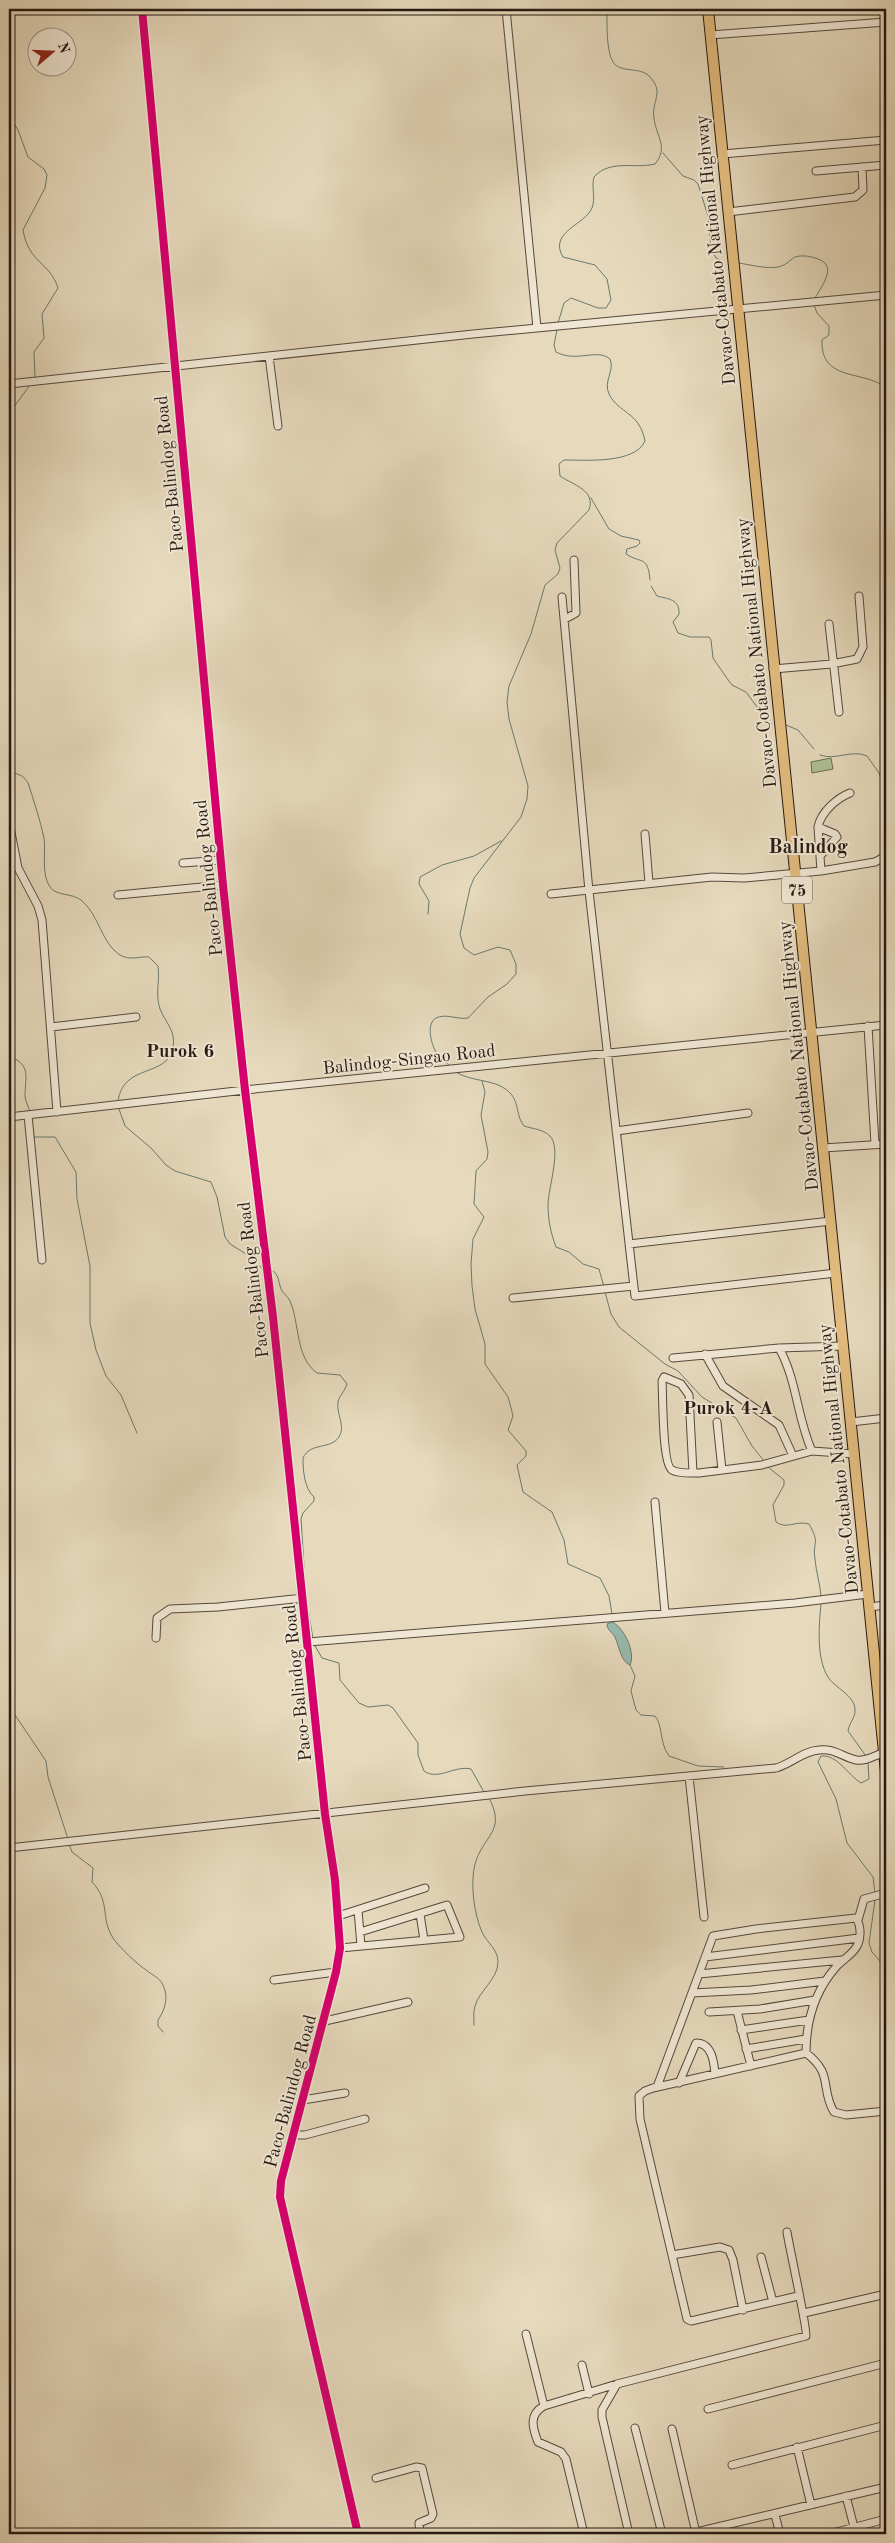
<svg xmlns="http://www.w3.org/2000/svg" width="895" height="2543" viewBox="0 0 895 2543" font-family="'Old Standard TT',serif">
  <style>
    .green { fill: #aec096; stroke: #6a6c54 }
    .water { fill: #97baad; stroke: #697a6f }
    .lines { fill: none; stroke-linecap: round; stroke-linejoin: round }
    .stream { stroke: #697a6f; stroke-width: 1 }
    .minor-casing { stroke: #55493c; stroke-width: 9 }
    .highway-casing { stroke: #251911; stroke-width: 12 }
    .minor { stroke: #efe6d3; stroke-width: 7 }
    .highway { stroke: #e3bc7e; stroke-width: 10 }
    .cycleway-casing { stroke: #efe6d3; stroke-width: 11 }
    .cycleway { stroke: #d6006c; stroke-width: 8 }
    .labels { text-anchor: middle; stroke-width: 4; stroke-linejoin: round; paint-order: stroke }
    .shield { fill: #efe6d3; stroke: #62564b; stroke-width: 1 }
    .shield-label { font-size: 16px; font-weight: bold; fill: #251911 }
    .street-label { font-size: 18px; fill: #251911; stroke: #efe6d3 }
    .neighbourhood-label { font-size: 19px; font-weight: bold; fill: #251911; stroke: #efe6d3 }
    .quarter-label { font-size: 20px; font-weight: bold; fill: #251911; stroke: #efe6d3 }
  </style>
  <rect width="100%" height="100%" fill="#e6d9bc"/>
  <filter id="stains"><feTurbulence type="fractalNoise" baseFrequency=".004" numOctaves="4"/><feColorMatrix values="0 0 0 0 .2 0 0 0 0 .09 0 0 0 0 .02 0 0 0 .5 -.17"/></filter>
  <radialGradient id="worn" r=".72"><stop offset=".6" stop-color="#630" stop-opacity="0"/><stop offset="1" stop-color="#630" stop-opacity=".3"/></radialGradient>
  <path class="green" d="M831 758 833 769 812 773 811 762Z"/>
  <path class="water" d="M612 1622C624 1627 636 1653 630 1665 621 1662 619 1646 615 1637 612 1632 607 1630 607 1624Z"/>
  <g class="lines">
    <path class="stream" d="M9 61V73
      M9 115 18 130 28 157 44 169 47 175 45 188 23 230C29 264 50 262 58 288L42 314 44 338 34 352 35 377
      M663 153 683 176 694 180 698 184 708 216 711 249 716 258 722 261
      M739 263C751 265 766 269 778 267 785 266 790 260 795 257 802 255 809 256 815 258 839 264 823 284 815 298
      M814 305 817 313 829 326V335L822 340C820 380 860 371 882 385L885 390 886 402
      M558 323 564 303 571 298 598 308H606L611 300 607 279 595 265 563 257C548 232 585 225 592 208 596 198 591 187 594 177 610 159 635 169 655 164 669 147 656 137 654 118 651 101 666 92 648 75 639 67 619 73 613 62 606 51 607 22 607 9
      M9 414 30 385
      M591 498 609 529 621 536 639 540 640 543 637 546 627 549 626 554C641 564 648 555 650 580
      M651 586 657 596C668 599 680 599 679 614L673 622 678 633 690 637H709L711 640 713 658 726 677 732 685 746 692 757 707 765 712 768 722 772 724
      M786 725 798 730 814 749
      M820 755C835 761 852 749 867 756L879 773 886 794
      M9 773C18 773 23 775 28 783 34 801 40 820 44 838 46 853 41 874 50 887 56 896 72 893 81 900 99 914 101 943 120 955 130 961 139 956 149 957L158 966C160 980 155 995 160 1009 166 1024 176 1030 173 1048 167 1078 123 1063 118 1101
      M428 914 429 901 419 884 420 877 442 865 474 856 501 841
      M9 1056C32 1065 25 1077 25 1096 25 1101 29 1107 30 1112
      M450 1066C446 1062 441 1060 438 1055 432 1048 425 1024 436 1018 446 1013 458 1020 468 1018L488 997 507 984 516 974V964L510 950 498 947 474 955 464 948 460 934 470 888 474 878 521 817 527 799 528 786 509 719 507 702 509 686 531 634 545 585 558 574 560 568 555 550 557 543 589 510C596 490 573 485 560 476L559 464 564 460C586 460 635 464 645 441 639 411 619 414 609 394 603 381 615 371 610 359 597 348 577 363 556 352L554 345 557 330
      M456 1072C473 1083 497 1078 511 1094 519 1103 516 1116 524 1126 533 1129 543 1129 550 1136 562 1149 548 1188 548 1205 548 1220 551 1234 556 1247L569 1252 583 1264 599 1269 604 1287
      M482 1081 485 1092 481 1115 488 1152 487 1159 476 1171 474 1204 484 1217 473 1239 471 1264 472 1286 475 1309 485 1344V1364L508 1397 511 1408 513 1416 508 1430 526 1451V1456L517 1465 523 1492 552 1512 564 1540 568 1564 600 1578 609 1596 612 1614
      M119 1109 125 1126 151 1148 166 1165 175 1171 211 1182 217 1197 225 1237 230 1244 246 1254 264 1270
      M33 1132 34 1137H55L76 1172 77 1199 90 1266V1323L96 1350 106 1376 121 1395 137 1433
      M270 1270C279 1272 278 1281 281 1289 283 1294 288 1296 290 1301 300 1324 295 1357 317 1373L340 1375 347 1384C345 1391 339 1396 338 1402 336 1414 346 1426 339 1437 330 1450 310 1442 303 1458 303 1470 304 1488 314 1497V1501L303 1513 301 1519 306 1596 313 1639
      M605 1292 611 1314 619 1327 665 1364 678 1371 702 1397 736 1418 752 1446 765 1462
      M768 1467 784 1480V1485L773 1505 776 1522C787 1530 796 1520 809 1524 821 1545 812 1541 815 1559 816 1572 820 1583 821 1596
      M821 1604C819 1625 816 1658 828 1677 835 1688 854 1695 855 1709 856 1717 849 1723 848 1731L866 1756
      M314 1644 322 1658 339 1663 340 1680 359 1703 368 1707 388 1705 393 1708 418 1743V1755L424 1771C438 1781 455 1765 471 1769L484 1792
      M630 1665 635 1676 631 1691 636 1710 641 1715 655 1716C663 1725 659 1742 669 1756L698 1766 724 1767
      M9 1706 46 1761 48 1777 68 1839
      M868 1763 869 1779 861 1783C849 1776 837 1754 821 1756L818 1762 836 1799 847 1843 873 1877 875 1893
      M69 1844 72 1852 93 1868 92 1882C111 1902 100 1918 113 1938 119 1947 137 1964 146 1970 152 1975 159 1977 163 1985 169 1997 165 2010 158 2020V2026L163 2032
      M875 1900 869 1943 872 1952 886 1968
      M474 2025C474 2019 473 2012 475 2006 479 1991 498 1979 498 1962 498 1949 487 1943 482 1932 474 1914 470 1883 475 1864 483 1835 507 1832 489 1798"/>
    <defs>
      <path id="minor" d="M142 9 223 885 245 1090 273 1317 325 1814 335 1880 340 1948 336 1972 281 2181 280 2197 358 2534
        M506 9 537 328
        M710 35 886 22
        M722 154 886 140
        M816 171 886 165
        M728 212 855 197 863 190 862 167
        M269 356 278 426
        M9 384 473 334 886 295
        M562 597 589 891 635 1296 836 1273
        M565 619 576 613 574 560
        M829 624 839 712
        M773 669 832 664 857 659 863 647 859 596
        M9 822 18 868 38 906 42 920 57 1112
        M818 827C821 812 837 798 850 793
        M645 834 649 883
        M820 856 837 837 835 834 818 827 821 871
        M183 863 221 860
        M551 894 712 877 744 878 821 871 875 862 886 856
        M118 895 223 885
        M868 1026 875 1144
        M51 1027 136 1017
        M28 1115 42 1260
        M9 1117 245 1090 886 1025
        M616 1131 748 1113
        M823 1148 886 1144
        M629 1244 831 1221
        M513 1298 634 1286
        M779 1348C797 1380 797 1418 812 1451
        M705 1354 723 1386 779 1425 793 1456
        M673 1358 779 1348 843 1346
        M717 1422 722 1470
        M851 1422 886 1418
        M693 1473 689 1395 681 1384 664 1377 662 1381C663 1395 662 1464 672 1470 678 1474 692 1473 699 1473L762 1465 812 1451 854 1454
        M655 1502 665 1613
        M869 1607 886 1605
        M156 1638 157 1618 170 1609 218 1607 303 1598
        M308 1642 795 1603 868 1594
        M689 1776 704 1917
        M9 1848 525 1791 776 1768C791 1764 803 1751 819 1750 835 1748 842 1757 856 1760 866 1762 877 1754 886 1752
        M358 1910 361 1946
        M420 1914 424 1940
        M338 1916 425 1888
        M858 1920 864 1899 886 1893
        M340 1948 460 1937 447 1905 360 1932
        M705 1957 859 1938
        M699 1974 842 1960
        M274 1980 336 1972
        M692 1993 751 1990 825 1981
        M737 2011 751 2066
        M709 2012 760 2009 815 2000
        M325 2021 408 2002
        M741 2030 809 2020
        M746 2049 806 2039
        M679 2083 696 2043C712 2043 714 2062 715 2074
        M657 2087 713 1936 756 1929 856 1918C861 1925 861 1937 858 1944 854 1954 843 1959 836 1967 815 1991 806 2021 806 2053
        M303 2100 345 2093
        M293 2135H305L365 2119
        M672 2255 720 2247 729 2250 733 2260 743 2310
        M761 2257 773 2302
        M798 2296 691 2321 687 2319 640 2119 639 2096 645 2091 653 2088 806 2053C834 2074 820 2089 834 2112L846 2115 886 2111
        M804 2313 886 2294
        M526 2334 544 2406
        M582 2365 589 2394
        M617 2384 602 2410V2417L629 2534
        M708 2409 886 2363
        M635 2428 662 2534
        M672 2429 696 2533
        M797 2447 811 2505
        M732 2465 886 2425
        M376 2478 416 2467 422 2468 433 2514 431 2518 419 2523 420 2534
        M846 2496 854 2527
        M775 2515 780 2534
        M584 2534 566 2459 561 2452 538 2442C532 2427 529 2414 544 2406L617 2384 806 2336C808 2331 789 2246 787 2232
        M688 2534 886 2487
        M829 2534 886 2519"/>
      <path id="highway" d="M708 9 886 1772"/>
    </defs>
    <use href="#minor" class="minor-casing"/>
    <use href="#highway" class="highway-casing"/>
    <use href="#minor" class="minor"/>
    <use href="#highway" class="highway"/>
    <defs>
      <path id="cycleway" d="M142 9 223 885 245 1090 273 1317 325 1814 335 1880 340 1948 336 1972 281 2181 280 2197 358 2534"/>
    </defs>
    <use href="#cycleway" class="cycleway-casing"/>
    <use href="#cycleway" class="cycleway"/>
  </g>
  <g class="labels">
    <rect class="shield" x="782" y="876.5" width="30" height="27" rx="4"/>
    <g class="shield-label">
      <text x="797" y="896">75</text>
    </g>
    <g class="street-label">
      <text transform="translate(715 250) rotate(-96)" y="6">Davao-Cotabato National Highway</text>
      <text transform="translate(169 474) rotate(-96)" y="6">Paco-Balindog Road</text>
      <text transform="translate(756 653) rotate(-96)" y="6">Davao-Cotabato National Highway</text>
      <text transform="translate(208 878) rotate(-96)" y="6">Paco-Balindog Road</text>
      <text transform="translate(798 1056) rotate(-96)" y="6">Davao-Cotabato National Highway</text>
      <text transform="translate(409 1059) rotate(-6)" y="6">Balindog-Singao Road</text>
      <text transform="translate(253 1280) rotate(-97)" y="6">Paco-Balindog Road</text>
      <text transform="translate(838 1459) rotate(-96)" y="6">Davao-Cotabato National Highway</text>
      <text transform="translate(297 1683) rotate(-96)" y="6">Paco-Balindog Road</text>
      <text transform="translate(290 2091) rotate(-75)" y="6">Paco-Balindog Road</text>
    </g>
    <g class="neighbourhood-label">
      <text x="180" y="1057">Purok 6</text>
      <text x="728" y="1414">Purok 4-A</text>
    </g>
    <g class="quarter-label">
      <text x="808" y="853">Balindog</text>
    </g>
  </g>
  <rect width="895" height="2543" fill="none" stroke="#e6d9bc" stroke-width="30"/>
  <rect x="10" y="10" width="875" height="2523" fill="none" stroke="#251911" stroke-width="2.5"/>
  <rect x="15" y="15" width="865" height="2513" fill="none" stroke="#251911"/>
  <g transform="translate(52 52) rotate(71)"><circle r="24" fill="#efe6d3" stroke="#9e9485"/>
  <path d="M0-4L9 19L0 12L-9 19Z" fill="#8f2418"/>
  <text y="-8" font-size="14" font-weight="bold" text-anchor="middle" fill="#251911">N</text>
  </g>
  <rect width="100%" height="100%" filter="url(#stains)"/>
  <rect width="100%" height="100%" fill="url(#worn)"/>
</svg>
